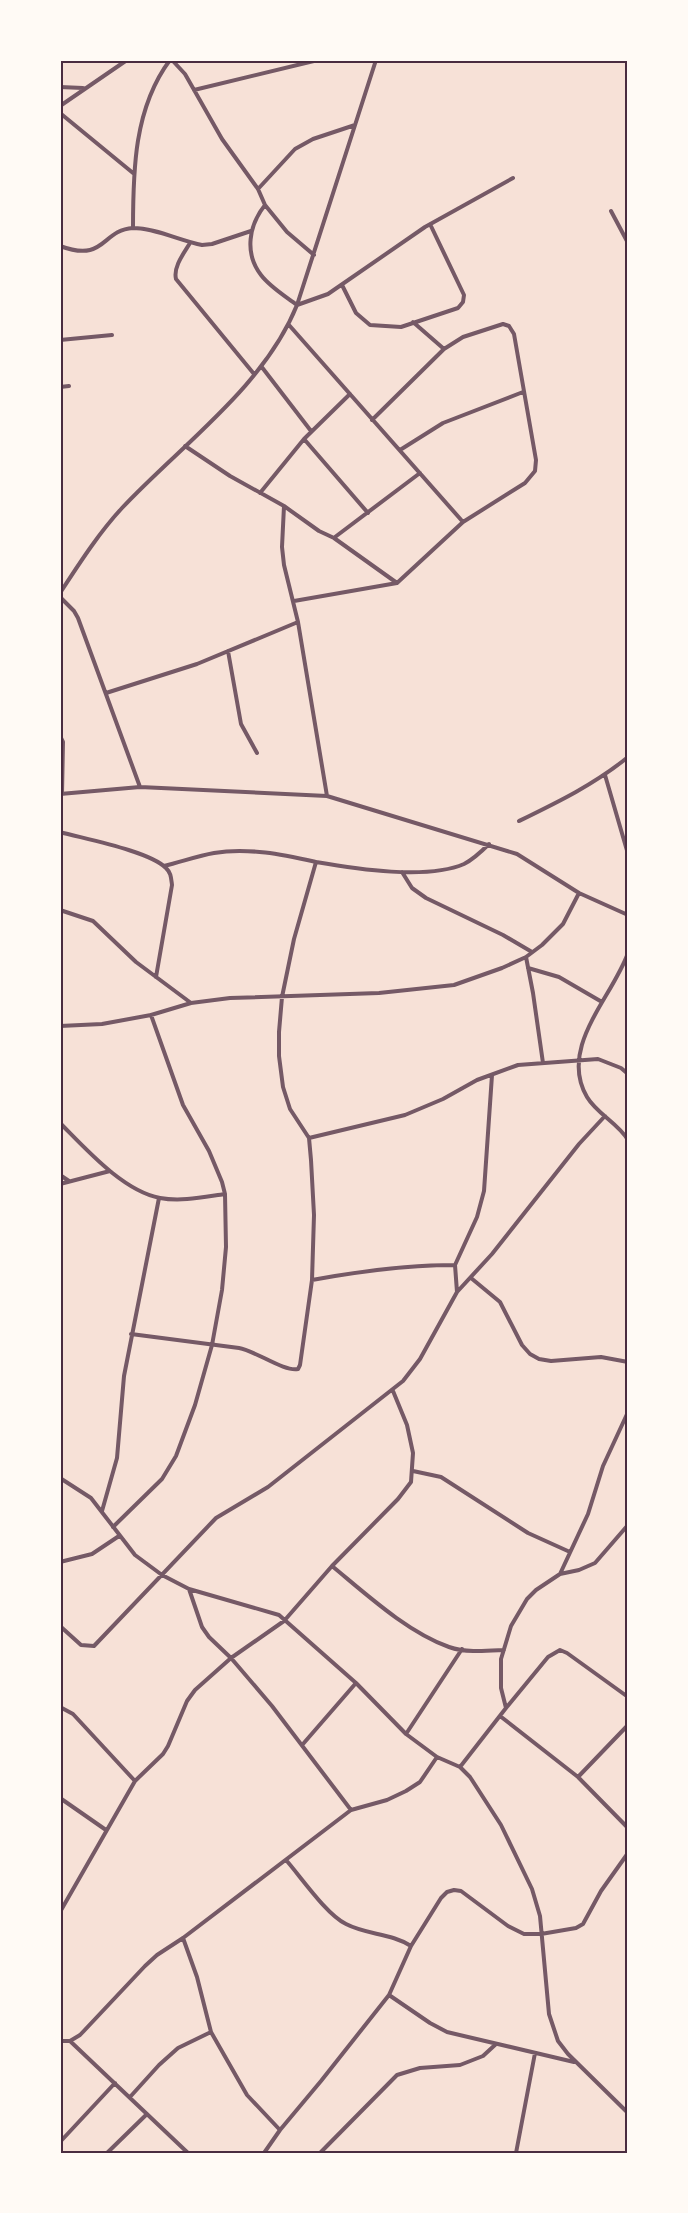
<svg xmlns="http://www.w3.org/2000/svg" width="688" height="2213" viewBox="0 0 688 2213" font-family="'DM Sans',sans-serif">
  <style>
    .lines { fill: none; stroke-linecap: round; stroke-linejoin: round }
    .minor { stroke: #755966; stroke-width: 4 }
    .neatline { fill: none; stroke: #4a2c40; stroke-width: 2 }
  </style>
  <rect width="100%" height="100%" fill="#f7e1d7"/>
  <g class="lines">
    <path class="minor" d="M172 60 185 74 222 139 258 189 265 205 287 232 314 255
      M60 87 83 88
      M194 90 318 60
      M60 106 127 60
      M60 113 133 173
      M258 189 295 149 313 139 355 125
      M265 205C249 225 244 253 261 275 270 287 285 296 297 305L328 294 425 227 513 178
      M611 211 628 243
      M133 228C133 171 134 108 170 60
      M190 243C184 253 173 267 176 279L254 374
      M60 246C106 263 101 230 133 228 155 228 181 241 202 245L212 244 251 231
      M342 285 356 313 370 325 401 327 458 308 463 302 464 295 430 224
      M413 322 444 349
      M289 325 463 522
      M60 340 112 335
      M261 366 311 431
      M60 387 69 386
      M304 439 368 513
      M185 446 230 476 284 506 282 547 284 565 298 622 327 796
      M400 450 443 423 523 392
      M260 493 304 439 350 394
      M284 506 319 531 334 538 397 583
      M335 537 420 473
      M60 593C79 564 98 534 122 508 181 445 264 387 297 305L376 60
      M60 597 74 611 78 618 140 787
      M294 601 397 583 463 522 525 483 535 471 536 460 514 334 509 326 503 324 463 337 444 349 372 420
      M228 651 241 724 257 753
      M106 693 197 664 298 622
      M60 736 63 742 62 794
      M605 775 628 854
      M60 794 140 787 327 796 517 854 579 893 628 915
      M519 821C558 802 595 784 628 757
      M60 832C85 839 149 851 166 868 171 873 171 877 172 885L156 977
      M164 866C181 862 197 856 214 853 248 847 284 855 316 862
      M402 872 412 888 426 898 503 935 532 952
      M60 910 93 921 136 962 191 1003
      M628 953C612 998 558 1047 587 1097 597 1114 618 1123 628 1140
      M526 957 533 993 543 1063
      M528 968 559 977 602 1002
      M60 1026 102 1024 151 1015 191 1003 230 998 379 993 454 985 502 968 526 957 542 945 563 924 579 893
      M60 1123C86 1149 123 1191 160 1198 181 1202 204 1197 225 1194
      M309 1138 405 1115 443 1099 477 1080 518 1065 598 1059 621 1068 628 1074
      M60 1175 69 1181
      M60 1184 110 1171
      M471 1278 500 1302 522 1345 530 1354 539 1359 551 1361 601 1357 628 1362
      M312 1280C361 1271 406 1265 455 1265
      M457 1292 455 1265 477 1217 484 1191 492 1075
      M131 1334 239 1348C256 1351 284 1372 298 1369L300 1365 312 1280 314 1215 311 1160 309 1138 290 1109 283 1087 279 1056V1032L282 997 294 939 316 862C356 869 427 880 464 864 474 859 481 852 489 844
      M413 1471 441 1477 528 1533 570 1552
      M60 1478 91 1498 135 1555 162 1575 189 1589 279 1615 356 1683 406 1734 437 1757 460 1767 470 1777 501 1825 532 1889 540 1916 549 2014 558 2041 568 2054 628 2113
      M102 1511 117 1458 124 1376 159 1198
      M113 1527 162 1479 176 1456 195 1405 212 1345 222 1290 226 1247 225 1194 222 1182 209 1151 183 1105 151 1015
      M60 1562 92 1554 119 1536
      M332 1566C366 1594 407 1632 449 1647 466 1653 486 1651 504 1650
      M560 1574 579 1570 595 1563 628 1525
      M189 1589 202 1627 209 1637 231 1658 272 1706 351 1810
      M60 1626 81 1645 94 1646 216 1518 268 1487 403 1381 420 1359 457 1292 492 1254 579 1144 605 1116
      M60 1707 73 1714 135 1781
      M506 1708 548 1657 560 1650 567 1653 628 1697
      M500 1716 578 1777 628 1828
      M406 1734 462 1649
      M303 1744 356 1683
      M460 1767 506 1708 501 1688V1659L511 1626 527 1599 536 1590 560 1574 588 1514 603 1466 628 1412
      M578 1777 628 1725
      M60 1798 106 1830
      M60 1912 135 1781 163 1754 168 1746 187 1701 195 1690 231 1658 284 1621 332 1566 398 1499 411 1482 413 1453 407 1425 393 1391
      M183 1938 197 1977 211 2032 247 2095 280 2130
      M411 1946 441 1898 447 1892 454 1890 461 1891 508 1926 524 1934H541L576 1928 583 1924 601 1891 628 1853
      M389 1995 430 2023 447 2032 574 2062
      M60 2041H70L80 2035 145 1966 157 1955 183 1938 351 1810 387 1800 406 1791 420 1782 437 1757
      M70 2041 188 2153
      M130 2097 159 2065 178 2048 211 2032
      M60 2142 115 2083
      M60 2151 62 2153
      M107 2153 147 2114
      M264 2153 280 2130 321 2081 389 1995 411 1946C391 1933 367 1935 346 1924 326 1914 301 1877 286 1860
      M320 2153 397 2075 420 2068 460 2065 483 2056 496 2044
      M516 2153 535 2053"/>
  </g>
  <rect width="688" height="2213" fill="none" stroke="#fffaf5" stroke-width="123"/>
  <rect x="62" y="62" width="564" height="2090" class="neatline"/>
</svg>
